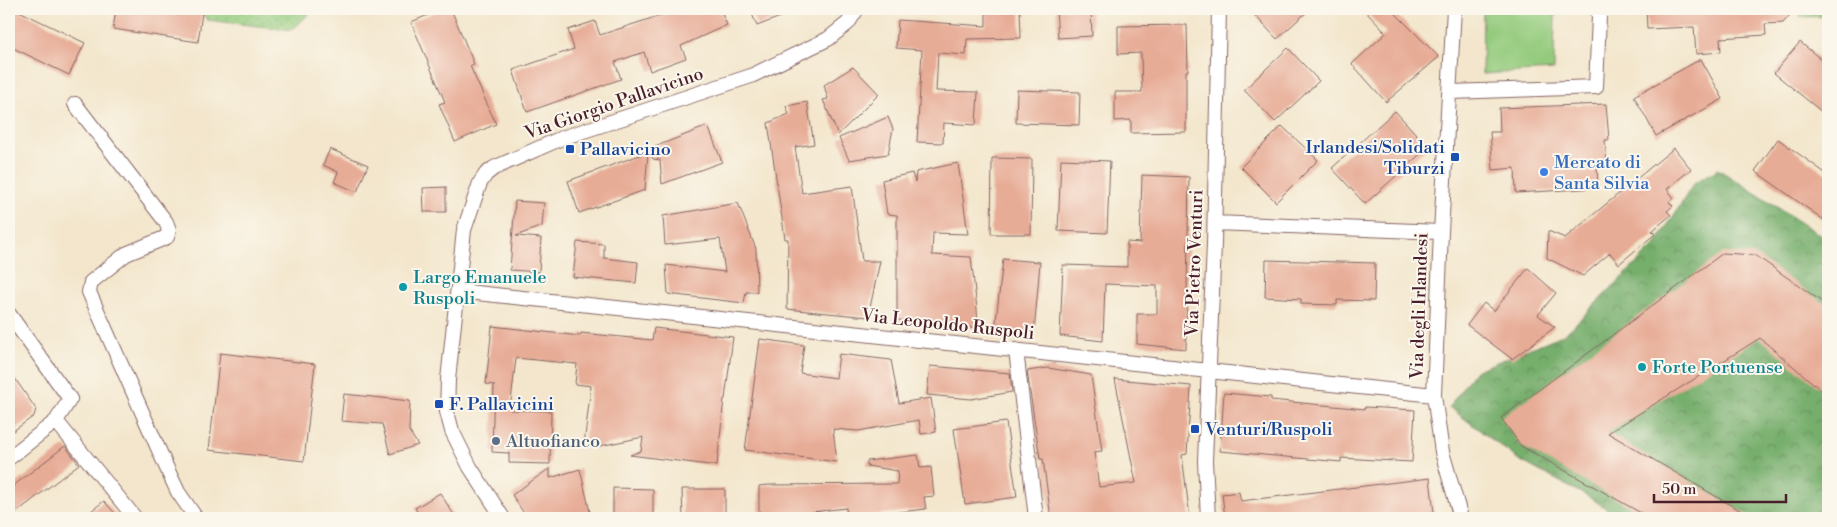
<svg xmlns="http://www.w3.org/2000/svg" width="1837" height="527" viewBox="0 0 1837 527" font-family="'Libre Bodoni',serif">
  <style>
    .grass { fill: url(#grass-dots); stroke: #6e7454 }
    .forest { fill: url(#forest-crowns); stroke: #60664c }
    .park { fill: #93ca7c; stroke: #6e7454 }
    .building { fill: #e7ac96 }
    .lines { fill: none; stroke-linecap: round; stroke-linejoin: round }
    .street-casing { stroke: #856563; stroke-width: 16 }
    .street { stroke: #fff; stroke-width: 14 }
    .transit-dot { fill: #1a4fb4; stroke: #fbf7ec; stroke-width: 2 }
    .shop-dot { fill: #3f7fe0; stroke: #fbf7ec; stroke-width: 2 }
    .culture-dot { fill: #0f9aa8; stroke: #fbf7ec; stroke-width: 2 }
    .service-dot { fill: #5c6f8a; stroke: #fbf7ec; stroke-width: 2 }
    .labels { text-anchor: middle; stroke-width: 4; stroke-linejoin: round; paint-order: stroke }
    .street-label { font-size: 18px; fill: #4a1f2b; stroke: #fbf7ec }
    .transit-label { font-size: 18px; fill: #164399; stroke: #fbf7ec; text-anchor: start }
    .shop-label { font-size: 18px; fill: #366cbe; stroke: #fbf7ec; text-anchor: start }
    .culture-label { font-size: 18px; fill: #0d838f; stroke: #fbf7ec; text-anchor: start }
    .service-label { font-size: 18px; fill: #4e5e75; stroke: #fbf7ec; text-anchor: start }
  </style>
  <defs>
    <pattern id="grass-dots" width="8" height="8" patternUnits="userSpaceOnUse" patternTransform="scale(1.25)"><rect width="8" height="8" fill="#93ca7c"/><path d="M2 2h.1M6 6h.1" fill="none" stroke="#80ad6b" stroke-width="1.8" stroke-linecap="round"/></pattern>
    <pattern id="forest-crowns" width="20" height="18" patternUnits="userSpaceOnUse" patternTransform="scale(1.25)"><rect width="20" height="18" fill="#76ae6c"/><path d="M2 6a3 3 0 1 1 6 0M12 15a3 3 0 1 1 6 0" fill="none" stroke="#638d59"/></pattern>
  </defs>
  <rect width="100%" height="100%" fill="#fbf7ec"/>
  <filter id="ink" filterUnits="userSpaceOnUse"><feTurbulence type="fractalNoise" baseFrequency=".02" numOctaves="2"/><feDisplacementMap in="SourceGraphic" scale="10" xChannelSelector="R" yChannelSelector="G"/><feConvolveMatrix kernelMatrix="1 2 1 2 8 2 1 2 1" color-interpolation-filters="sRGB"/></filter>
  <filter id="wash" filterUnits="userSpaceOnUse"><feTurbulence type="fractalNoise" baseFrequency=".0096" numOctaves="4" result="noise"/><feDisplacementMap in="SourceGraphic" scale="20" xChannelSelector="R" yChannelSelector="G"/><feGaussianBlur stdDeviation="1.12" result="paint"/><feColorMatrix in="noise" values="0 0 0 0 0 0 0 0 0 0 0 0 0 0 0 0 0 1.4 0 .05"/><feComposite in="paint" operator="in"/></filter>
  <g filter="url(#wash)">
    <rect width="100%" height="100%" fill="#f3e6cc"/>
    <path class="grass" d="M194 9H314L292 30 207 20 200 10Z"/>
    <path class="forest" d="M1718 169 1828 240V518H1620L1594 500 1519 460 1449 407 1475 371 1565 334 1656 244 1694 183Z"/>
    <path class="park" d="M1483 9H1555L1554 70 1482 74Z
      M1800 9H1828V16L1800 17Z"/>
    <g id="blocks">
      <path class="building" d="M15 9 85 43 69 75 9 46V22Z
        M116 9H173L202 13 198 42 113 29Z
        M443 9H451L474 64 470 66 496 124 455 142 439 104 445 102 411 22Z
        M680 9H720L727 25 681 46 686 58 650 71 644 52 615 62 621 79 527 112 513 70 574 49 568 30 595 21 600 35Z
        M750 9H798V10L757 26Z
        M986 9H1020L1021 38 967 39 966 55 938 53 936 91 978 92 976 125 944 123 943 143 917 142 922 50 896 48 898 20 986 26Z
        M1056 9H1091L1092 36 1058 38Z
        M1249 9H1310L1277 39Z
        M1363 9H1391L1439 57 1386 102 1352 64 1386 33Z
        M1646 9H1795L1783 23 1765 24 1766 35 1720 38 1721 52 1696 54 1694 27 1647 29Z
        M1187 25 1188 71H1186V132L1131 133V120L1115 121V92H1142L1141 53 1118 54V26Z
        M1800 42 1828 65V117L1774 73Z
        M1288 48 1319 81 1275 122 1244 90Z
        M1701 59 1723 99 1656 136 1634 96Z
        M853 67 879 94 838 135 823 100 828 99 824 85Z
        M1017 90 1080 92 1079 125 1016 123Z
        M807 102 814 144 795 147 802 193 852 186 862 261H880L868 317 787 309 788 239H785L768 123 789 114 786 106Z
        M1606 104 1609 140H1605L1607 163 1597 164 1598 188 1516 193 1515 168 1493 170 1490 132H1500L1499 108Z
        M1395 111 1428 147 1365 204 1332 168Z
        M888 117 893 129 888 154 849 160 839 138Z
        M708 126 722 162 662 184 660 160 653 159 649 149Z
        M1282 126 1318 160 1276 202 1241 167Z
        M1778 139 1828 175V223L1755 171Z
        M1674 148 1691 169 1667 189 1674 198 1669 202 1673 206 1667 211 1671 215 1652 231 1655 234 1619 264 1610 253 1583 276 1547 258 1548 231 1565 238Z
        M330 149 368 165 357 192 334 182 338 172 323 165Z
        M648 152 645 190 579 213 568 181Z
        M992 158 1032 159 1031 234H991Z
        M1061 159 1110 161 1107 233 1058 231Z
        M958 163 968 234 933 233 932 255 971 257 977 309 978 328 897 320V215L887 214 882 180 912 173 915 182 916 172Z
        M1142 175 1189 177 1186 349 1137 344V314H1157V286L1105 284 1103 341 1060 336 1063 265 1127 267V242L1140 243Z
        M446 187V212H424L423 188Z
        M515 201 544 203 542 226 516 236 541 238 539 272 510 270Z
        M738 203 756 249 757 292H746L744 303 668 294 666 265 725 272 720 239 665 245 663 216Z
        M577 242 604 244V258L638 262 636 283 573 277Z
        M1723 253 1755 255 1828 306V396L1760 338 1608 433 1753 518H1650L1521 446 1501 418Z
        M1003 259 1040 262 1034 334 995 330Z
        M1266 260 1375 263 1374 301 1337 300V305L1301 304V299L1265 297Z
        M1528 268 1556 293 1538 315 1555 327 1512 359 1467 325 1484 303 1494 311Z
        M492 326 580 336 581 333 652 340 654 328 733 337 725 399H724L717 466 630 455 641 451 643 437 595 447 584 445 591 386 575 384 577 364 516 358 510 410 551 411 550 464 509 463V453L492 452 494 385 486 384Z
        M760 339 804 345 800 373 836 378 839 354 891 360 899 403 931 398 936 432 921 434 919 420 858 431 833 429 837 462 745 450Z
        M220 353 315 364 304 461 209 450Z
        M930 366 1010 373 1012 392 971 399 927 395Z
        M1048 368 1091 375 1102 451 1094 452 1099 487 1136 483 1115 379 1191 386 1187 454 1182 455 1190 518H1051L1043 459H1040L1027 371Z
        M9 370 36 409 34 416 9 434Z
        M1224 393 1271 397V400L1365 409V407L1415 410 1412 462 1341 458V462L1220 451Z
        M344 394 410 401 409 431 418 445 390 454 382 424 341 421Z
        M1006 422 1017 497 965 504 954 429Z
        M65 446 79 464 9 518V489Z
        M918 455 920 468 931 467 934 496 924 497 926 509 847 518 846 508 812 512V518H759V486L769 485 897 484 898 471 867 466V461Z
        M550 468V478L580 469 590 512 574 518H527L512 495Z
        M1430 478 1434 513 1395 518H1225L1222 494 1239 492 1241 501Z
        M613 488 653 489V518H613Z
        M682 489H725V518H683Z
        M440 493 456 518H421L415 508Z
        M104 501 119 518H82Z"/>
    </g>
  </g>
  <g filter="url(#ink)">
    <use href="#blocks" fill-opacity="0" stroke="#856563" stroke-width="1"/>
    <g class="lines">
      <defs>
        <path id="street" d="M1454 9 1441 232 1434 395 1442 452 1461 518
          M1450 92 1596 87 1599 16 1597 9
          M75 104 166 222 169 230 167 237 126 254 91 282 89 292 169 473 178 492 196 518
          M1215 223 1441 232
          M458 291 1434 395
          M9 314 70 399 56 421 9 458
          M1016 350 1036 518
          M56 421 135 518
          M503 518 470 467 452 431 447 412 448 380 464 230 480 183 486 174 494 168 562 138 751 76 828 39 848 23 857 9
          M1208 518 1205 461 1214 244 1219 9"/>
      </defs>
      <use href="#street" class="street-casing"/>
      <use href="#street" class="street"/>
    </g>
  </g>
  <g class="transit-dot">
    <rect x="565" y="144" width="10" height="10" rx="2.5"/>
    <rect x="1450" y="152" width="10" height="10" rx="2.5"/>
    <rect x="434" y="399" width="10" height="10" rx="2.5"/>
    <rect x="1190" y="424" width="10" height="10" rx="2.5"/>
  </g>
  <circle class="shop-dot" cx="1544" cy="172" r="5"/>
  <g class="culture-dot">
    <circle cx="403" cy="287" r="5"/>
    <circle cx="1642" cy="367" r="5"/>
  </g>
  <circle class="service-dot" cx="496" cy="441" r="5"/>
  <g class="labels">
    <g class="street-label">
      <text transform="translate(614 103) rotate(-19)" y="6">Via Giorgio Pallavicino</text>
      <text transform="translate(1194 263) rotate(-88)" y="6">Via Pietro Venturi</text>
      <text transform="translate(1419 306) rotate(-88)" y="6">Via degli Irlandesi</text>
      <text transform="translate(948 324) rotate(6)" y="6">Via Leopoldo Ruspoli</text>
    </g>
    <g class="transit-label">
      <text x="1445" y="153" text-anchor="end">Irlandesi/Solidati<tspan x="1445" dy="21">Tiburzi</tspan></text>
      <text x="580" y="155">Pallavicino</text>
      <text x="449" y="410">F. Pallavicini</text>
      <text x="1205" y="435">Venturi/Ruspoli</text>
    </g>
    <g class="shop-label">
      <text x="1554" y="168">Mercato di<tspan x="1554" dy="21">Santa Silvia</tspan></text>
    </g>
    <g class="culture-label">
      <text x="413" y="283">Largo Emanuele<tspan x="413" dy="21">Ruspoli</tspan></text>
      <text x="1652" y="373">Forte Portuense</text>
    </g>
    <g class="service-label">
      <text x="506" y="447">Altuofianco</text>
    </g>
  </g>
  <rect width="1837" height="527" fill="none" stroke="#fbf7ec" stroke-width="30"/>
  <path d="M1654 494v8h132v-8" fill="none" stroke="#4a1f2b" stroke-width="2.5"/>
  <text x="1662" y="494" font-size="15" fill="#4a1f2b" stroke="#fbf7ec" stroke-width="4" paint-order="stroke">50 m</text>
</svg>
